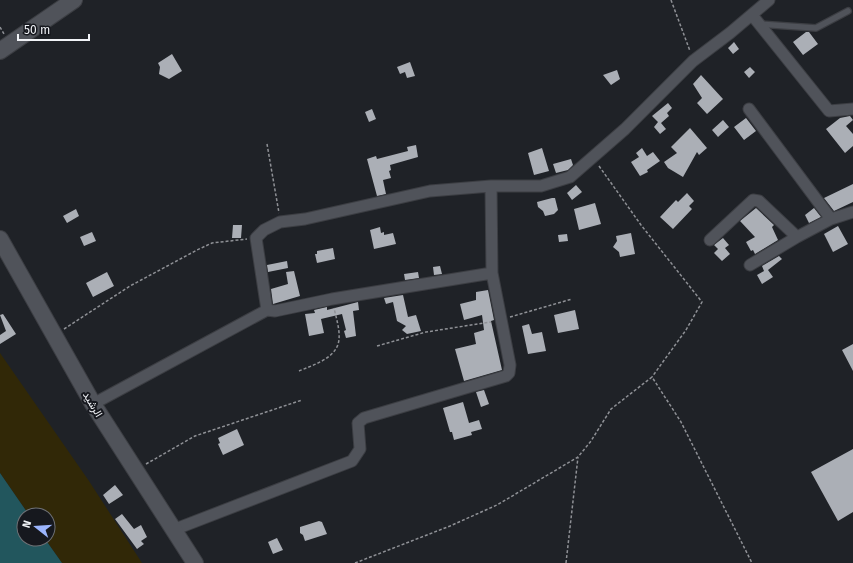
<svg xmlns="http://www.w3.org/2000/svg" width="853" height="563" viewBox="0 0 853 563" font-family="'Fira Sans',Vazirmatn,sans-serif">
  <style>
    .sand { fill: #312807 }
    .water { fill: #22565d }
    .building { fill: #abafb6 }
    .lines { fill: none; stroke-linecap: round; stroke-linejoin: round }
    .lane-casing { stroke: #3c3e43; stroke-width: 8 }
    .street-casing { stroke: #3c3e43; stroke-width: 13 }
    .secondary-casing { stroke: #3c3e43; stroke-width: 18 }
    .path { stroke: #8f9196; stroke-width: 1.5; stroke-dasharray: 3 2; stroke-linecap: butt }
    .lane { stroke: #50535a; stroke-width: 5.5 }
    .street { stroke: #50535a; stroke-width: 11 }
    .secondary { stroke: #50535a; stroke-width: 16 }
    .labels { text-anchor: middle; stroke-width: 4; stroke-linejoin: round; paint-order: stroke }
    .street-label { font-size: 11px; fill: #f1f3f7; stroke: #16181e }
  </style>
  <rect width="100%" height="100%" fill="#1f2227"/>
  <path class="sand" d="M0 353 89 481 142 563H62L45 539H48V515H29L0 473Z"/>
  <path class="water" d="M0 473 29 515H24V539H45L62 563H0Z"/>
  <path class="building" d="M806 32H809L818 44 803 55 793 42Z
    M734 42 739 49 733 54 728 48Z
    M172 54 182 71 169 79 159 74 160 67 158 63Z
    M410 62 415 76 407 78 405 72 400 74 397 67Z
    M750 67 755 72 749 78 744 72Z
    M617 70 620 79 611 85 603 75Z
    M701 75 723 99 707 114 697 103 702 98 693 84Z
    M668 103 672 108 667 113 669 116 661 123 666 129 660 134 654 127 658 122 652 116Z
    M372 109 376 119 369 122 365 112Z
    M850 116 853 120 846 126 853 134V146L845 153 826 129 840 118Z
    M746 118 756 131 744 140 734 127Z
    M723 120 729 127 718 137 712 130Z
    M690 128 707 148 699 155 697 152 683 177 668 168 664 162 677 153 671 147Z
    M416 145 418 157 390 165 391 170 389 171 391 178 383 180 386 194 377 196 367 159 376 156 377 159 408 151 407 147Z
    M542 148 549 171 534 175 528 153Z
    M642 148 647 156 653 152 660 161 647 170 648 172 640 176 631 162 639 157 636 153Z
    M571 159 573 165 568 170 556 173 553 164Z
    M853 184V202L834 211 824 198Z
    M576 185 582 192 572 200 567 193Z
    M687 193 694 201 689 206 692 209 673 229 660 217 676 200 678 202Z
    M552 198H555L558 210 554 214 545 216 543 211 538 207 537 202Z
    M595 203 601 224 579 230 574 209Z
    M756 208 774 225 772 227 778 240 755 254 753 250 751 251 746 242 755 237 740 221Z
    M814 208 821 217 809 223 805 215Z
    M76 209 79 216 67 223 63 216Z
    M233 225H242L241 238H232Z
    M838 226 848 244 833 252 824 234Z
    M380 227 381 233 384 232V235L393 233 396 244 374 249 370 230Z
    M92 232 96 241 84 246 80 237Z
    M631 233 635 254 620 257 619 252 613 247 617 241 616 236Z
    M567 234 568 241 559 242 558 235Z
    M723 238 729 245 725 248 730 254 722 261 714 253 718 249 714 245Z
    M333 248 335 259 317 263 315 254H317V251Z
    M779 256 782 259 768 270 773 277 762 284 757 275 764 271 762 266Z
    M287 261 288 268 268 272 267 265Z
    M440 266 442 274 434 275 433 267Z
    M294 271 300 296 273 304 271 289 288 284 286 272Z
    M107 272 114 286 93 297 86 283Z
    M418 272 419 278 405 280 404 274Z
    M488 290 494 320 491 321 502 370 464 381 455 349 476 344 474 333 484 330 482 315 464 320 460 304 476 300V292Z
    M403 295 408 317 416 315 421 331 407 334 402 330 406 326 397 321 393 302 386 304 384 298Z
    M358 302 359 310 353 311 356 336 346 338 344 331 346 330 342 314 321 319 324 333 309 336 305 314 315 313 314 310 327 307V310Z
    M575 310 579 329 558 333 554 315Z
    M3 314 16 334 0 344V335L6 331 0 315Z
    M529 324 532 334 542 332 546 351 528 354 522 326Z
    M853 344V371L842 350Z
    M484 390 489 404 481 407 476 392Z
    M463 402 469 423 479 420 482 429 471 432 472 435 454 440 452 432H450L443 408Z
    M237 429 244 445 223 455 218 444 220 443 218 438Z
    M853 449V512L838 521 811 472Z
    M115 485 123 495 109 504 103 495Z
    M122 514 134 529 141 525 147 537 141 541 144 544 137 549 115 519Z
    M319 521 322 522 327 534 305 541 303 535 300 533V527Z
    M277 538 283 550 273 554 268 542Z"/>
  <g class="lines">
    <defs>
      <path id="lane" d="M760 24 816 28 848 11"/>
      <path id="street" d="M752 15 829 111 853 109
        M749 109 831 219 853 212
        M710 240 753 200 759 201 797 237
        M750 265 797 237 831 219
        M267 310 256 238 264 230 280 222 305 219 430 191 491 186H541L570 177 625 129 693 61 730 33 769 0
        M93 404 267 310 275 311 332 299 492 273
        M173 530 352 461 360 449 358 423 364 418 506 376 509 373 510 365 492 273 491 186"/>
      <path id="secondary" d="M0 51 74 0
        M0 239 93 404 195 563"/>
    </defs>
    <use href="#lane" class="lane-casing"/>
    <use href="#street" class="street-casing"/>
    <use href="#secondary" class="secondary-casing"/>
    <path class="path" d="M671 0 690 51
      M0 27 4 34
      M267 144 279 213
      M599 166 641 225 702 302 686 330 652 377
      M510 317 572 299
      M64 329 130 286 197 250 212 243 247 239
      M377 346 426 332 491 322
      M299 371C313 365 338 358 339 339 340 330 336 317 334 308
      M146 464 195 436 302 400
      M355 563 450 526 497 505 578 457 591 441 611 409 652 377 681 422 752 563
      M566 563 578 457"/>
    <use href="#lane" class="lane"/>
    <use href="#street" class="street"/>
    <use href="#secondary" class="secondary"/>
  </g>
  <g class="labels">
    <g class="street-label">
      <text transform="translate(93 404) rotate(59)" y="4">الرشيد</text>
    </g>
  </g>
  <g transform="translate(36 527) rotate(287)"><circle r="19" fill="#16181e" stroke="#6e7075"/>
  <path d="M0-3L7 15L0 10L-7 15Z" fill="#9bb5fd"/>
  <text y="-6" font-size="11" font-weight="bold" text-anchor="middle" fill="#f1f3f7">N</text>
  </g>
  <path d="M18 34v6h71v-6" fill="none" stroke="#f1f3f7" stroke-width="2"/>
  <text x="24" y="34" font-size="12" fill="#f1f3f7" stroke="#16181e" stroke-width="3" paint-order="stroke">50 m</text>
</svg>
